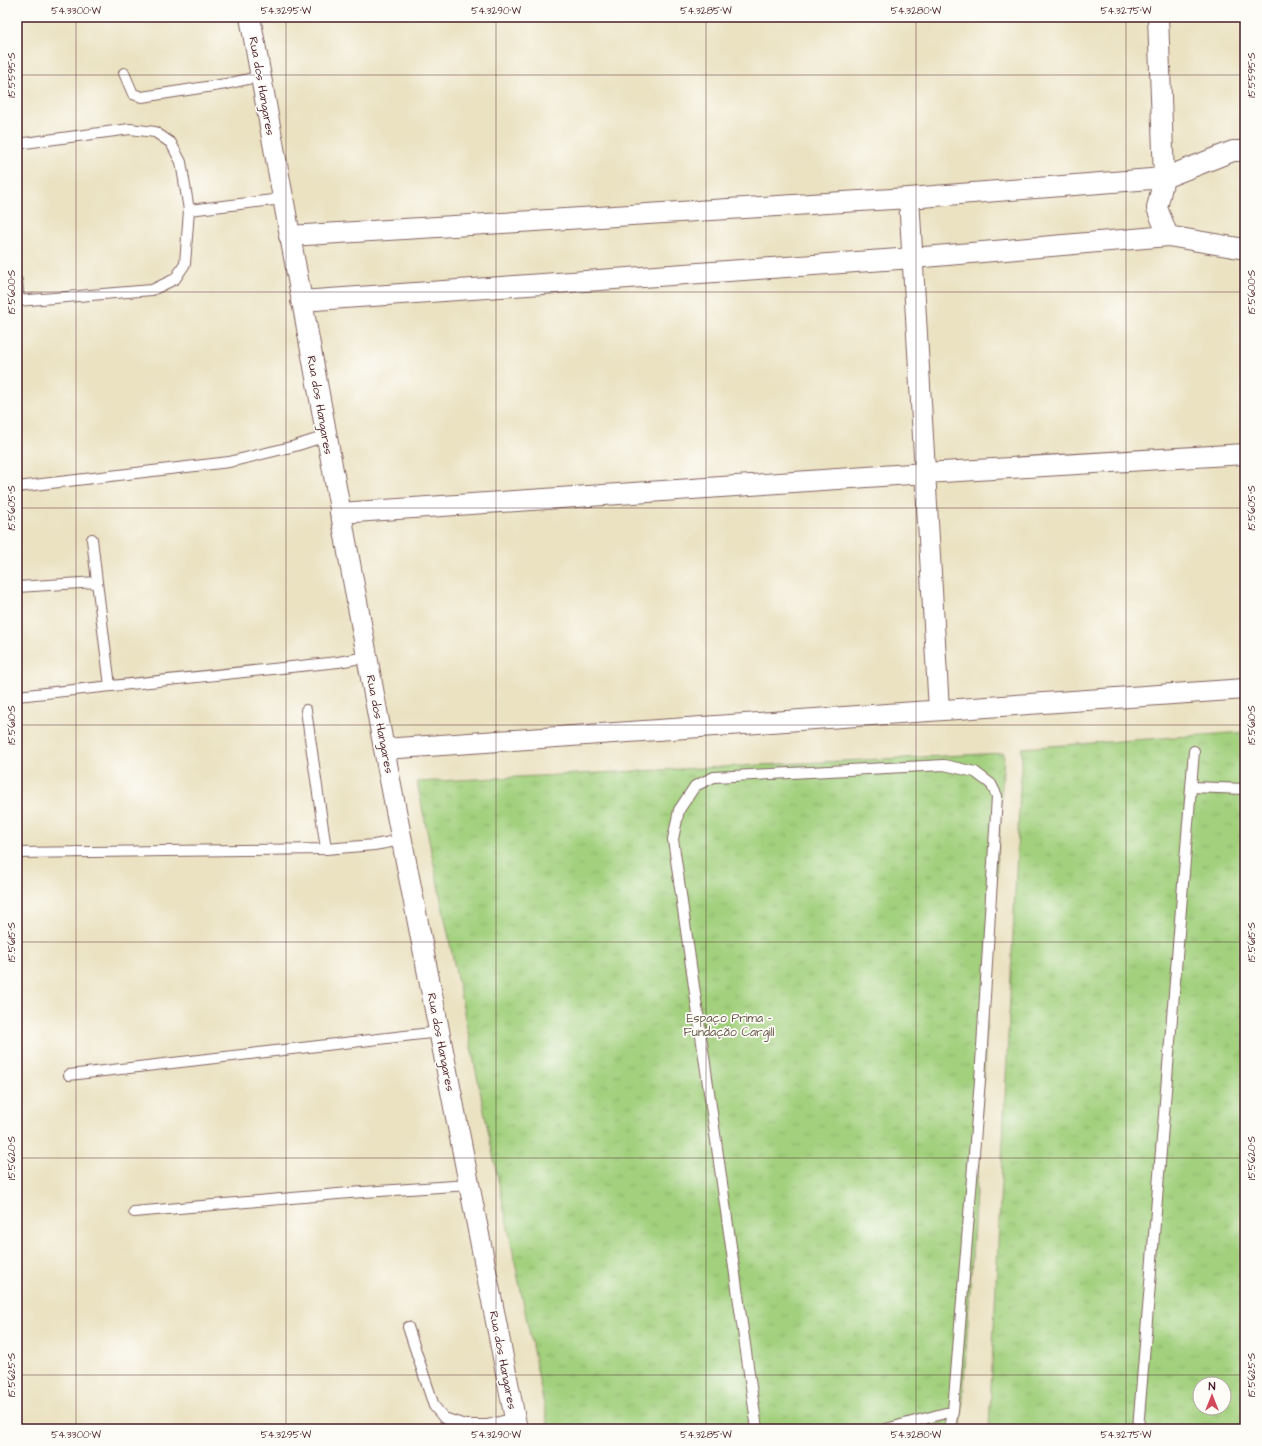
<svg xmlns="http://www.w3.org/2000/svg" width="1262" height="1446" viewBox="0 0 1262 1446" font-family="'Architects Daughter',sans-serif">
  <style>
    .grass { fill: url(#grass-tufts); stroke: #767854; fill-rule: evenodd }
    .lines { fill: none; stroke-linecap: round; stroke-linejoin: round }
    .service-casing { stroke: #826360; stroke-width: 12 }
    .minor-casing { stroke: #826360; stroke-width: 22 }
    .service { stroke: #fff; stroke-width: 10 }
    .minor { stroke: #fff; stroke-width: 20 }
    .ticks { fill: none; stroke: #4a1f2b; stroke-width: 1; stroke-opacity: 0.45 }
    .labels { text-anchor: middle; stroke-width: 3.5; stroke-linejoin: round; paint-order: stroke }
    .street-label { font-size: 12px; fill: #4a1f2b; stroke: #fdfcf7 }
    .park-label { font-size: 12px; fill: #645444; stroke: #fdfcf7 }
    .neatline { fill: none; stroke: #4a1f2b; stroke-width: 1.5 }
    .ticks-label { font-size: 10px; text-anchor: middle; fill: #4a1f2b }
  </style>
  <defs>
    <pattern id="grass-tufts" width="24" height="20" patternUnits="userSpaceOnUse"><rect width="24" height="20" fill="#a2d07d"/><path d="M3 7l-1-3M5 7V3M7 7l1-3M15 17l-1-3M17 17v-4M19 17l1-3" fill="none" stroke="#8db26c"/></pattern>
  </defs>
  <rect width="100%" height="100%" fill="#fdfcf7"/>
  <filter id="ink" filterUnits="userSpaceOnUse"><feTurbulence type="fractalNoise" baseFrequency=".025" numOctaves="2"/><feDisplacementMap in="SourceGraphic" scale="8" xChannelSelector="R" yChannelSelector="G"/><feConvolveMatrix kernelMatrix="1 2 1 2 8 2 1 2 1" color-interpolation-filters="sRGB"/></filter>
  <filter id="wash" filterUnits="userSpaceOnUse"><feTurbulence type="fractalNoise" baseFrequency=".012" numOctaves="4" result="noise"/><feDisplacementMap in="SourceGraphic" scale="16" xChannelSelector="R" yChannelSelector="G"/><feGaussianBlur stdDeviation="0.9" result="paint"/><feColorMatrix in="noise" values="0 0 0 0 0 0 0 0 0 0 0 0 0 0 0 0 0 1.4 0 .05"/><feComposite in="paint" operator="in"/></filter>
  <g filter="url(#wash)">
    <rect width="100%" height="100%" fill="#ebe2c2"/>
    <path class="grass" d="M1245 732V1429H989L1022 748ZM1200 1384H1224V1408H1200Z
      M1004 753 961 1429H549L417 782Z"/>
  </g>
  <g filter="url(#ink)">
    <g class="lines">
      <defs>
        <path id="service" d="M124 73 133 94 142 97 226 84 261 76
          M17 144 130 129 155 132 171 143 181 162 189 210 185 264 175 279 152 290 17 301
          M189 210 282 199
          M17 281 19 301
          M17 487 229 462 295 446 326 436
          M92 539 97 582
          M17 587 97 582 110 686
          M17 696 338 662 367 657
          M306 710 326 849 374 845 402 840
          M1191 787 1245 789
          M17 853 326 849
          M69 1075 439 1032
          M134 1212 349 1193 469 1185
          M408 1327 434 1406 444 1418 465 1425H487L515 1418
          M757 1429 673 839 679 810 695 786 714 777 944 765 975 772 991 784 997 796 980 1080 953 1411 950 1429
          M886 1429 953 1411
          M1138 1429 1194 751"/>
        <path id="minor" d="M250 17 384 749 517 1429
          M1158 17 1164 178 1157 208 1168 236 1245 249
          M909 198 939 710
          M289 236 909 198 1164 178 1233 151H1245
          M301 301 913 258 1168 236
          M340 513 925 473 1245 454
          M384 749 1245 689"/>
      </defs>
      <use href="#service" class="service-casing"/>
      <use href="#minor" class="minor-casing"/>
      <use href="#service" class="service"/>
      <use href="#minor" class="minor"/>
    </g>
  </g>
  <path class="ticks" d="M76 17V1429M286 17V1429M496 17V1429M706 17V1429M916 17V1429M1126 17V1429M17 75H1245M17 292H1245M17 508H1245M17 725H1245M17 942H1245M17 1158H1245M17 1375H1245"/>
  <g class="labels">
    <g class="street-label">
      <text transform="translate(262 86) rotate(80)" y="4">Rua dos Hangares</text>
      <text transform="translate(320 405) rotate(80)" y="4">Rua dos Hangares</text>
      <text transform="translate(380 724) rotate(79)" y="4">Rua dos Hangares</text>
      <text transform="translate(441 1042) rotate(79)" y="4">Rua dos Hangares</text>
      <text transform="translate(503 1360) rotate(79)" y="4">Rua dos Hangares</text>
    </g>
    <g class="park-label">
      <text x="729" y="1022">Espaço Prima -<tspan x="729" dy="14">Fundação Cargill</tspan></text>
    </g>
  </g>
  <rect width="1262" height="1446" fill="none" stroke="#fdfcf7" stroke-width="44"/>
  <g transform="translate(1212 1396)"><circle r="19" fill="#fdfcf7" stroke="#b5a4a5"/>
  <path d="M0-3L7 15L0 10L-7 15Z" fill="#d1495b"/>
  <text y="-6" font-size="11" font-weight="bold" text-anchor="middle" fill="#4a1f2b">N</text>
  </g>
  <rect x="22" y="22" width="1218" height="1402" class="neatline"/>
  <g class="ticks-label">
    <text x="76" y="14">54.3300°W</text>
    <text x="286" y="14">54.3295°W</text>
    <text x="496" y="14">54.3290°W</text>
    <text x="706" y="14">54.3285°W</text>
    <text x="916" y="14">54.3280°W</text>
    <text x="1126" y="14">54.3275°W</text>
    <text transform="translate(11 75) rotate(-90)" y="4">15.5595°S</text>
    <text transform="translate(1251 75) rotate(-90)" y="4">15.5595°S</text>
    <text transform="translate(11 292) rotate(-90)" y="4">15.5600°S</text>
    <text transform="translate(1251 292) rotate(-90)" y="4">15.5600°S</text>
    <text transform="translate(11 508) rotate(-90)" y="4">15.5605°S</text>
    <text transform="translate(1251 508) rotate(-90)" y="4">15.5605°S</text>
    <text transform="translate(11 725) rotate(-90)" y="4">15.5610°S</text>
    <text transform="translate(1251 725) rotate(-90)" y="4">15.5610°S</text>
    <text transform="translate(11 942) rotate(-90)" y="4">15.5615°S</text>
    <text transform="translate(1251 942) rotate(-90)" y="4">15.5615°S</text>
    <text transform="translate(11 1158) rotate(-90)" y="4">15.5620°S</text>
    <text transform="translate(1251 1158) rotate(-90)" y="4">15.5620°S</text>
    <text transform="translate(11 1375) rotate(-90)" y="4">15.5625°S</text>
    <text transform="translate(1251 1375) rotate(-90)" y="4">15.5625°S</text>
    <text x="76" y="1438">54.3300°W</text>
    <text x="286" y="1438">54.3295°W</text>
    <text x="496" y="1438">54.3290°W</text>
    <text x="706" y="1438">54.3285°W</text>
    <text x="916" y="1438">54.3280°W</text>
    <text x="1126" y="1438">54.3275°W</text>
  </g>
</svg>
